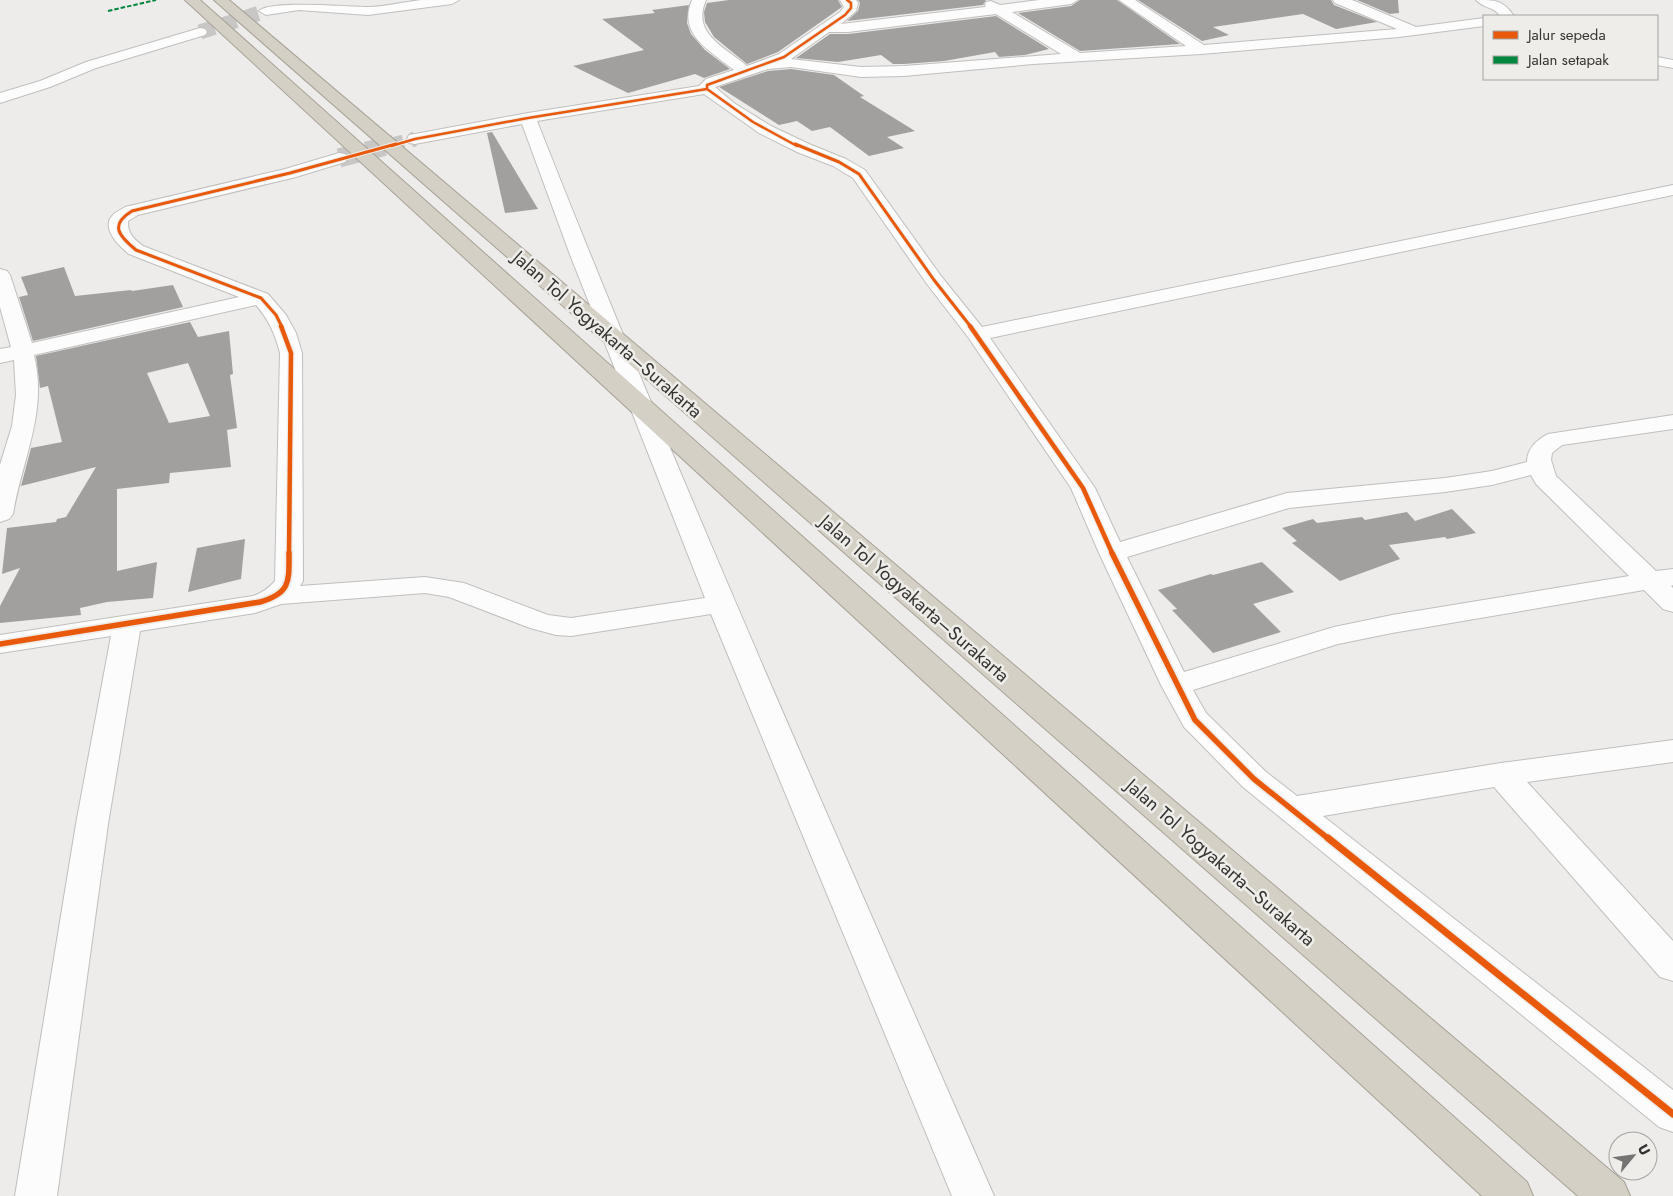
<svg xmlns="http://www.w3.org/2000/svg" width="1673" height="1196" viewBox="0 0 1673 1196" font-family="Jost,sans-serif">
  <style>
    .building { fill: #a1a09f; fill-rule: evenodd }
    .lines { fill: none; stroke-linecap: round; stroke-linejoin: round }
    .minor-tunnel-far1 { stroke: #c9c7c5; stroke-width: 15; stroke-dasharray: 15 8; stroke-linecap: butt }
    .minor-tunnel { stroke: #c9c7c5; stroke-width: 19; stroke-dasharray: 19 9; stroke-linecap: butt }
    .minor-casing { stroke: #c0bfbd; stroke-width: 2 }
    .motorway-casing { stroke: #a7a195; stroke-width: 2 }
    .minor { fill: #fcfcfc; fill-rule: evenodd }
    .motorway { fill: #d5d0c5; fill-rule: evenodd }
    .quiet { stroke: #00873e; stroke-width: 2; stroke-dasharray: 4.5 2; stroke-linecap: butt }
    .cycleway-far4-casing { stroke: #efede9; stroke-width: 4.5 }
    .cycleway-far3-casing { stroke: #efede9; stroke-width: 5 }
    .cycleway-far2-casing { stroke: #efede9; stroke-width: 7 }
    .cycleway-far1-casing { stroke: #efede9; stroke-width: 9 }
    .cycleway-casing { stroke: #efede9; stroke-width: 10 }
    .cycleway-far4 { stroke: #e8590c; stroke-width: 2.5 }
    .cycleway-far3 { stroke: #e8590c; stroke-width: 3 }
    .cycleway-far2 { stroke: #e8590c; stroke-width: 4.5 }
    .cycleway-far1 { stroke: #e8590c; stroke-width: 5.5 }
    .cycleway { stroke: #e8590c; stroke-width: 7 }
    .labels { text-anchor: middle; stroke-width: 5; stroke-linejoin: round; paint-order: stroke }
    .street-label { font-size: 19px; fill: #353432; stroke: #efede9 }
  </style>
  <rect width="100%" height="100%" fill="#eeecea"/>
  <path class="building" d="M729 0H838L842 7 778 52 747 64 714 37 705 22 704 12 707 3Z
    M858 0H986L983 5 847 21 858 11 860 3Z
    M1080 0H1117L1180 44 1080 51 1018 13 1071 6Z
    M1138 0H1331L1334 5 1377 22 1336 29 1303 14 1213 27 1229 35 1202 41Z
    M1357 0H1398L1399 13 1390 14Z
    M689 5 687 23 691 34 705 50 730 69 704 78 695 74 628 93 573 66 644 50 602 19 655 13 652 10Z
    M996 16 1049 49 1025 55 999 57 995 52 944 61 904 64H893L881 55 838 62 796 58 830 34H848Z
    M791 69 834 75 864 96 860 97 915 131 887 137 904 148 869 156 830 127 812 131 797 121 779 125 719 87 768 71Z
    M492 132 538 209 505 213 487 133Z
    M64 267 75 296 131 290 132 291 173 285 183 307 33 341 19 297 28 295 21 277Z
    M190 322 198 337 229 331 233 374 230 375 237 428 227 430 231 467 170 473 169 483 117 489V571L157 562 153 598 107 602 80 608 81 615 0 623V606L20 568 2 574 7 528 56 522 57 519 66 517 96 467 21 486 31 448 62 442 48 386 40 388 36 356ZM188 363 210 416 169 423 147 373Z
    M1452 509 1476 533 1447 539 1445 537 1389 545 1400 559 1340 581 1292 543 1297 541 1282 528 1313 519 1317 523 1362 517 1365 520 1407 512 1415 521Z
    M245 539 241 579 188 592 197 548Z
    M1262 562 1294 592 1253 604 1281 632 1213 653 1172 610 1177 609 1158 590 1211 574 1213 575Z"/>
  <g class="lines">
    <path class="minor-tunnel-far1" d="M200 32 266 11
      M389 146 415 139"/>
    <path class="minor-tunnel" d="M339 158 394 144"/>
    <defs>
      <path id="minor" d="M421 0H459L452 4 368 15 299 10 266 15 259 11C271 0 346 7 367 7 385 7 403 2 421 0Z
        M692 0H706C691 34 725 47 747 66L779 54 840 12 844 7 840 0H856L858 3 856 11 841 24 985 7 986 2 991 1 1000 5 1039 0H1078L1071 4 1012 12 1080 53 1186 46 1119 0H1135L1204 45 1397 29 1335 3 1333 0H1352L1416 27 1484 18V26L1399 37 1201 54 1033 64 904 76 861 77 791 67 768 69 715 87 734 103 771 126 809 144 846 159 865 170 941 276 982 327 1673 185V195L990 338 1095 488 1120 542 1287 493 1445 478 1492 471 1527 462C1527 448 1537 440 1548 434L1673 415V429L1562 445 1552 453 1551 460 1556 476 1656 571 1673 569V585L1671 586 1673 588V612L1663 609 1644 590 1392 633 1338 644 1193 690 1206 713 1265 771 1297 796 1501 763 1673 740V762L1527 782 1673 941V981L1660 977 1494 787 1323 816 1673 1090V1132L1659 1127 1243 787 1184 727 1161 685 1099 553 1071 488 968 337 927 284 853 178 833 166 797 152 759 133 704 94 537 121C680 484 838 839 994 1196H952L711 614 571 636 556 635 530 628 449 597 425 593 281 604 255 613 140 631 108 824 57 1196H15L76 824 111 636 0 653V635L253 596C262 593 269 588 275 581L280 353C275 334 269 320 256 305L34 355C48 412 22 459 13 514L9 519 0 522V465L12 426 16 395 14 360 0 363V349L11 347 0 307V269L7 271 10 275 32 343 239 297 129 254C120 247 101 229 112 216 115 212 121 210 125 207L285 169 339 153 345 154 348 158 345 162 296 177 138 215 128 221C127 233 134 239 143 246L268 294 286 315 296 333 302 353 303 581 300 586 425 577 464 583 548 615 571 618 705 598 569 252 522 124 415 144 409 143 407 139 409 135 415 134 528 113 699 86 706 79 734 70C711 51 677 35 692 0ZM996 14 1061 54 904 66 861 67 791 59 829 32H848ZM1531 475 1536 484 1629 576 1392 615 1334 627 1184 672 1127 557 1289 508 1445 492 1492 485Z
        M1476 0C1495 0 1503 0 1514 16H1500C1495 7 1483 8 1476 0Z
        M200 28 205 29 207 32 205 35 96 68 50 87 0 103V93L40 81 86 62Z
        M1657 57 1673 60V68L1657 65Z"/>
      <path id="motorway" d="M185 0H200L1527 1182 1533 1196H1482Z
        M214 0H229L1624 1182 1630 1196H1578Z"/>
    </defs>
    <use href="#minor" class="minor-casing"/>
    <use href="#motorway" class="motorway-casing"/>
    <use href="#minor" class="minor"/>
    <use href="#motorway" class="motorway"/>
    <path class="quiet" d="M108 11 156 0"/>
    <defs>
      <path id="cycleway-far4" d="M391 146 415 139 528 118 707 89
        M797 146 753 122 707 89V85L784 57 845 15 851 8V3L847 0"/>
      <path id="cycleway-far3" d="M795 144 839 162 859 174 934 280 971 327
        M282 327 276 315 261 298 136 250C119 236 109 225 132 211L290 173 396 144"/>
      <path id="cycleway-far2" d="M281 326 291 353 289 555
        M970 326 1083 488 1113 555"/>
      <path id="cycleway-far1" d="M1112 553 1195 720 1254 779 1330 840
        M0 644 260 602C291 593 289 581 289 553"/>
      <path id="cycleway" d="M1328 838 1673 1114"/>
    </defs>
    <use href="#cycleway-far4" class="cycleway-far4-casing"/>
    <use href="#cycleway-far3" class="cycleway-far3-casing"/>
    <use href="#cycleway-far2" class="cycleway-far2-casing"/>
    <use href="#cycleway-far1" class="cycleway-far1-casing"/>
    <use href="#cycleway" class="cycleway-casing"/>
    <use href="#cycleway-far4" class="cycleway-far4"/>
    <use href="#cycleway-far3" class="cycleway-far3"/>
    <use href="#cycleway-far2" class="cycleway-far2"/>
    <use href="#cycleway-far1" class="cycleway-far1"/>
    <use href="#cycleway" class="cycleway"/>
  </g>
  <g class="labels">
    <g class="street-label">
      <text transform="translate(608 334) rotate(41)" y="7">Jalan Tol Yogyakarta–Surakarta</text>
      <text transform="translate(915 598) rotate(41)" y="7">Jalan Tol Yogyakarta–Surakarta</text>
      <text transform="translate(1221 862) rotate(41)" y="7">Jalan Tol Yogyakarta–Surakarta</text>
    </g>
  </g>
  <rect x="1483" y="15" width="175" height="65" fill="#efede9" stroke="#a5a3a0"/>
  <rect x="1493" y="31" width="25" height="8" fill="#e8590c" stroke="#a5a3a0"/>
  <text x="1528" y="40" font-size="15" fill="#353432">Jalur sepeda</text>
  <rect x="1493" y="56" width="25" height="8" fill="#00873e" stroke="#a5a3a0"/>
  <text x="1528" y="65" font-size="15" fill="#353432">Jalan setapak</text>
  <g transform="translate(1633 1156) rotate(61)"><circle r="24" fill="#efede9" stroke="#a5a3a0"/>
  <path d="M0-4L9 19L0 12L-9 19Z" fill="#767472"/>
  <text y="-8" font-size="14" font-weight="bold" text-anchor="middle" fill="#353432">U</text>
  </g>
</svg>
